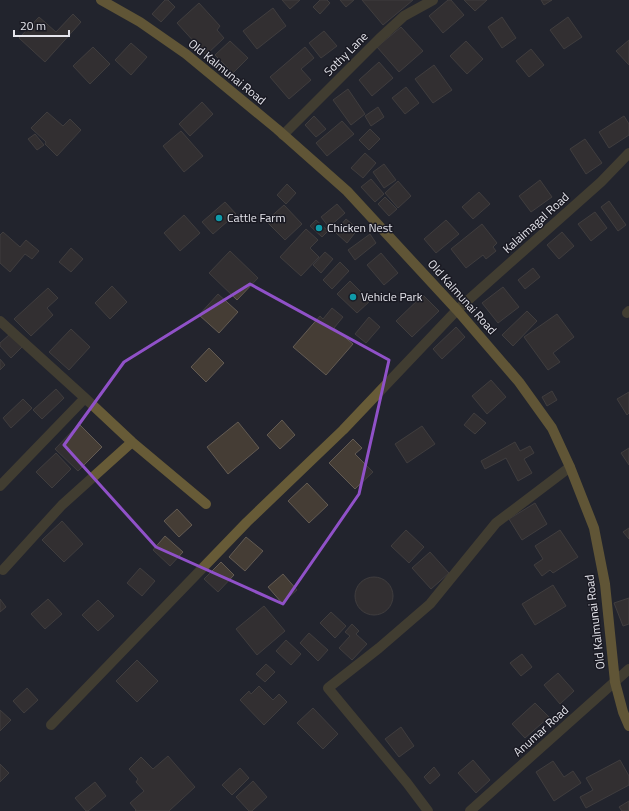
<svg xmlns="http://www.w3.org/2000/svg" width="629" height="811" viewBox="0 0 629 811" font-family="'Titillium Web',sans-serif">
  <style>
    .building { fill: #453d35; stroke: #635b53 }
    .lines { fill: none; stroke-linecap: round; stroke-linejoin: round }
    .street { stroke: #675b37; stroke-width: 10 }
    .primary { stroke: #aa9140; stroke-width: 10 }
    .marked { fill: none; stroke: #9051c8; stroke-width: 3; stroke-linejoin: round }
    .culture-dot { fill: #0f9aa8; stroke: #1a1a23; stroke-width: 1.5 }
    .labels { text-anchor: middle; stroke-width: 3; stroke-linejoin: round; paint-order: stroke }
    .street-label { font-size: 12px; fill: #e5e5ec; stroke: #1a1a23 }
    .poi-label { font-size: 12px; fill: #e5e5ec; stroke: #1a1a23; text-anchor: start }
  </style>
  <rect width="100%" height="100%" fill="#23242d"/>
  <path class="building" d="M165 0H168L175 7 161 22 152 14Z
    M282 0H300L290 9Z
    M320 0H327L330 3 320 14 313 7Z
    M340 0H354L346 7Z
    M362 0H413L383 25Z
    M448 0H451L464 15 443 33 429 16Z
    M464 0H487L475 11Z
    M541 0H552L544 5Z
    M199 3 220 26 217 30 224 38 206 55 177 23Z
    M273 8 286 26 257 49 243 31Z
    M73 14 81 22 45 62 19 38 39 17 56 32Z
    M502 17 516 38 502 48 488 27Z
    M568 17 582 37 564 49 550 30Z
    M401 27 423 51 399 72 377 47Z
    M324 31 337 46 321 58 309 43Z
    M629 40V65L616 51Z
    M230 41 248 58 233 73 215 55Z
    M466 41 483 59 467 74 450 56Z
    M131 43 147 57 131 75 115 60Z
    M93 47 110 64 90 84 73 66Z
    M305 47 314 58 301 69 311 80 289 99 270 77Z
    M531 49 544 65 529 77 516 61Z
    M379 62 393 78 372 96 359 80Z
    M434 65 452 90 433 103 415 79Z
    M406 87 419 103 405 114 392 98Z
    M348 89 365 114 351 125 333 100Z
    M202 102 213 114 190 136 179 124Z
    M378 107 384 117 371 126 365 116Z
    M47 112 63 126 70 119 81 130 57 156 45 144 46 142 31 128Z
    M314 116 326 129 316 137 305 125Z
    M624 116 629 124V135L609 148 599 132Z
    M342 121 354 134 327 156 316 143Z
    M370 129 380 139 369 150 359 140Z
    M181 131 203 156 184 172 163 146Z
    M35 134 44 145 37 150 28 139Z
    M585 139 602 163 586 174 570 149Z
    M365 153 376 163 363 178 351 168Z
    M384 164 396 180 384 188 373 172Z
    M371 179 384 194 375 202 361 187Z
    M540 180 552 197 531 212 519 196Z
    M398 181 411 196 398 208 385 193Z
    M287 184 296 193 286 204 277 195Z
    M479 192 490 204 473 219 462 207Z
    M385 197 397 209 389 216 378 204Z
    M609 201 626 225 618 231 601 207Z
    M225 202 236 214 213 234 202 222Z
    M337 204 345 213 329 227 321 217Z
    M284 205 302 224 285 240 266 221Z
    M595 212 607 228 591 241 578 224Z
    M184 215 200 233 180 251 164 233Z
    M346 219 358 229 347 243 335 232Z
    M316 220 328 231 322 237 310 226Z
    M446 220 459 234 436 253 424 239Z
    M482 224 497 243 493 247 496 251 486 259 483 255 466 268 451 249Z
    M306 229 318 240 310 248 319 257 301 276 280 257Z
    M3 232 20 247 26 240 39 251 32 259 25 254 10 272 0 263V235Z
    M562 232 574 246 559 259 547 245Z
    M370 234 376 243 355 260 348 250Z
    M71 248 83 259 71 272 59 262Z
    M230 251 258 278 237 300 209 273Z
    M325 252 333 259 321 273 313 265Z
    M381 253 398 273 384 285 367 265Z
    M340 262 349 271 332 289 323 280Z
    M533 268 540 277 525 289 518 280Z
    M350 281 370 301 357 313 337 294Z
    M112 286 127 302 110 319 95 303Z
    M503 287 519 307 498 323 482 303Z
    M48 288 58 298 47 308 53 315 31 336 14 319Z
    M218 294 238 312 219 333 199 315Z
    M423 295 439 311 412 337 396 321Z
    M332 308 343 317 334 328 353 344 326 375 293 347 320 316 323 319Z
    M527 311 537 321 513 346 502 335Z
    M557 314 574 337 553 353 560 362 548 370 524 337Z
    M369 317 380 327 366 343 355 334Z
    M456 327 465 337 442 359 433 349Z
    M71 329 90 347 69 370 49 352Z
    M10 334 22 347 11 358 0 346V343Z
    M209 348 224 363 206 382 191 367Z
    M0 359 5 365 0 370Z
    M491 380 506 397 487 414 472 396Z
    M56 389 64 398 42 419 33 410Z
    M552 391 557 400 547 406 542 397Z
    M629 392V413L627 415 617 399Z
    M23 399 32 408 11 428 3 418Z
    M474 413 486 423 475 434 464 425Z
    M282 420 295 435 280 449 267 435Z
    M238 422 259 448 228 474 207 447Z
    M79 424 102 447 78 471 55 449Z
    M422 426 435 444 407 463 395 444Z
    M353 439 362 448 355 454 373 472 355 489 329 463Z
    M515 442 520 451 530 446 534 453 524 459 532 473 518 481 506 458 485 469 481 461Z
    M629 448V465L621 453Z
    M56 453 71 469 52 488 36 472Z
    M307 483 328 505 309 523 288 501Z
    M535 503 547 524 522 540 509 519Z
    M177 509 192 525 179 537 164 521Z
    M62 521 83 544 64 562 42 540Z
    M629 528V539L623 532Z
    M406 530 424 547 409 563 391 546Z
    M560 530 578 557 553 573 550 570 542 576 534 565 543 559 535 546Z
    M165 536 183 552 170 566 153 550Z
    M246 537 263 551 245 571 229 557Z
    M430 552 449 573 431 589 412 568Z
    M221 562 234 575 218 592 204 579Z
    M140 568 155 581 142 596 127 583Z
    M283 574 297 590 282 603 268 587Z
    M355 596a19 19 0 1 1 38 0a19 19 0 1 1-38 0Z
    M553 585 566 606 535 625 522 604Z
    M629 598V624L623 626 614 603Z
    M0 599 6 607 0 612Z
    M48 599 62 614 45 629 31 614Z
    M98 600 114 616 98 631 82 615Z
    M264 606 285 631 257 655 236 629Z
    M331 612 346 626 335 638 320 623Z
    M352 624 359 631 356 634 367 644 352 660 339 648 350 636 345 632Z
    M309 633 328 650 318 661 300 643Z
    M286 640 301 654 291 665 276 651Z
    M522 654 532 667 521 676 510 663Z
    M137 660 158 681 137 702 116 681Z
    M266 664 275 672 265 682 256 674Z
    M558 673 574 691 560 704 544 685Z
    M259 686 273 700 279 694 287 702 264 725 240 700 249 691 251 694Z
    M27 688 38 700 24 713 13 701Z
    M535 703 549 717 525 738 512 724Z
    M313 708 338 734 323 749 297 723Z
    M0 710 11 720 0 731Z
    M401 727 414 746 399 757 385 739Z
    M168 756 195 787 169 811H135L136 810 130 803 144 791 136 782 138 779 129 769 141 757 153 769Z
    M473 760 490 780 476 793 458 773Z
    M620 760 629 776V785L586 808 580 797 593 790 586 778Z
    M553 761 564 777 573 771 581 783 554 801 536 772Z
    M0 764 9 773 0 782Z
    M434 767 440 775 430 784 424 777Z
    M240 768 249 778 232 795 222 785Z
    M253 781 267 797 252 811H249L236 797Z
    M95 782 106 796 88 811H86L75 798Z
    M629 801V811H622L619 807Z"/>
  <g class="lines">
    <path class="street" d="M283 135 379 39 404 16 433 0
      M627 313 629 311
      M0 321 85 398 132 442 206 504
      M0 486 85 398
      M3 570 62 505 132 442
      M51 725 247 522 343 430 457 310 601 182 629 153
      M428 811 407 783 328 688 379 648 430 604 496 523 570 467
      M470 811 629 669"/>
    <path class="primary" d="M101 0 140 22 186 54 277 129 347 191 457 310 519 382 552 428 570 467 594 528 605 584 615 682 623 712 629 726"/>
  </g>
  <path d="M0 0H629V811H0ZM250 284 389 360 359 494 283 604 156 547 64 445 124 362Z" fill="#23242d" fill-opacity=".55" fill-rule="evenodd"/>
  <path class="marked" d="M250 284 389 360 359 494 283 604 156 547 64 445 124 362Z"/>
  <g class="culture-dot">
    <circle cx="219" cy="218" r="4"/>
    <circle cx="319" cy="228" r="4"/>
    <circle cx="353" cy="297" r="4"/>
  </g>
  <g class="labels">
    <g class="street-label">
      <text transform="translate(346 54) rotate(-45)" y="4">Sothy Lane</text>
      <text transform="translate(227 72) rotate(39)" y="4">Old Kalmunai Road</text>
      <text transform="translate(536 223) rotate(-42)" y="4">Kalaimagal Road</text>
      <text transform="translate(462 297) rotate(48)" y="4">Old Kalmunai Road</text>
      <text transform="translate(595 622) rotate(-97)" y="4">Old Kalmunai Road</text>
      <text transform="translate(541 731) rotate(-42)" y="4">Anumar Road</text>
    </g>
    <g class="poi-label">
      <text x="227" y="222">Cattle Farm</text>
      <text x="327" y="232">Chicken Nest</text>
      <text x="361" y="301">Vehicle Park</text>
    </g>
  </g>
  <path d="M14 30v6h55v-6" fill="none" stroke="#e5e5ec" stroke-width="2"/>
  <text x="20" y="30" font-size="12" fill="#e5e5ec" stroke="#1a1a23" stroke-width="3" paint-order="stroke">20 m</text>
</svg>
